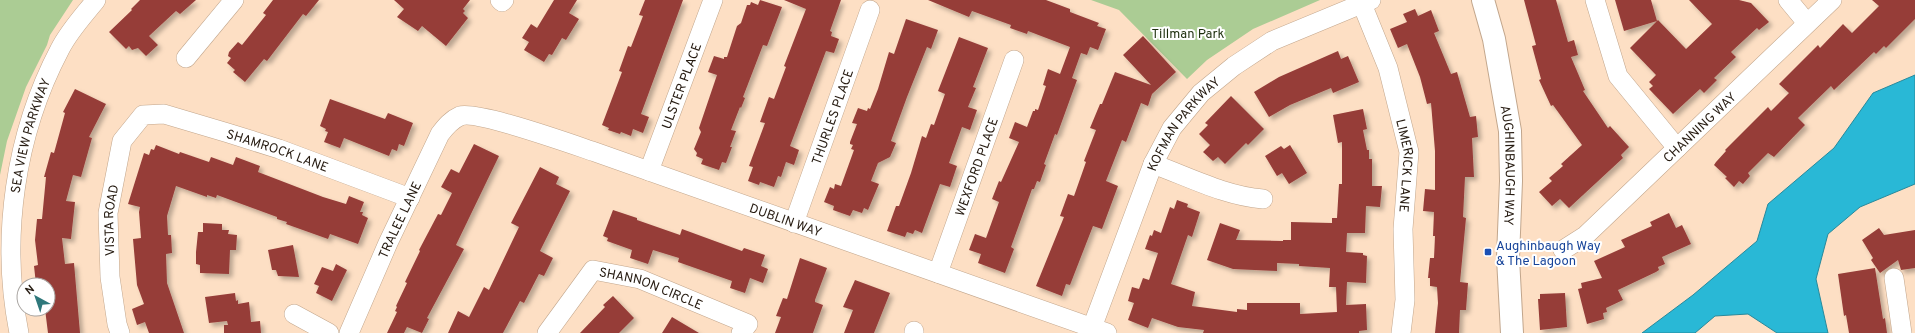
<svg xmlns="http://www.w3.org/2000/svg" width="1915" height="333" viewBox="0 0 1915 333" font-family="Overpass,sans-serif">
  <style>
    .green { fill: #abcc94 }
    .water { fill: #29b8d6; stroke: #28899b }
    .building { fill: #963d39; filter: url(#shadow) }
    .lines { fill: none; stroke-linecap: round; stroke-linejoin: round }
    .minor-casing { stroke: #c2a68c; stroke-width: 20 }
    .major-casing { stroke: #c2a68c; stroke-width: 24 }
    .minor { stroke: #fff; stroke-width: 19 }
    .major { stroke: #fff; stroke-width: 22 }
    .transit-dot { fill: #1a4fb4; stroke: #fff; stroke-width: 1.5 }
    .labels { text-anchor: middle; stroke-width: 4; stroke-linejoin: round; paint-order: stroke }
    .park-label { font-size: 13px; fill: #1d2f0d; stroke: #fff }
    .street-label { font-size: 13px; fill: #261b11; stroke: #fff }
    .transit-label { font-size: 13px; fill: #164399; stroke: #fff; text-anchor: start }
  </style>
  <defs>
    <filter id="shadow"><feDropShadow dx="3.5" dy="3.5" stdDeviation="2" flood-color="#0004"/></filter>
  </defs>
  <rect width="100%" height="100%" fill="#fddfc4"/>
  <path class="green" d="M0 0H73L50 35 47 45 26 87 7 141 0 175Z
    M1091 0H1320L1253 29 1207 60 1187 79 1119 10Z"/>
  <path class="water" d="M1915 75V184L1860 207 1828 234 1816 279 1828 333H1777L1748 314 1715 316 1695 333H1642L1693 295 1757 241 1768 204 1834 148 1873 93Z"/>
  <path class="building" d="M140 0H196L180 14 176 11 149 36 158 45 146 56 138 48 132 50 129 46 126 49 109 32 132 10 131 9Z
    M273 0H319L306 16 303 14 267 61 264 59 245 82 233 72 235 70 227 63 231 58 228 56 229 52 238 42 242 45 266 15 263 13Z
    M394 0H470L463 9 465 11 463 13 468 18 446 46 422 26 418 31 397 17 404 9Z
    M554 0H577L569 13 579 19 566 40 562 38 552 55 549 54 544 62 524 50 529 42 522 38 531 24 537 28Z
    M645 0H683L641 114 649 117 643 133 633 129 631 136 621 132 620 134 608 130 609 128 602 125 622 72 619 71 628 46 631 47 643 16 639 15Z
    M760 0 782 7 767 46 763 45 743 97 745 98 741 108 740 107 731 130 736 131 730 147H732L726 163 722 162 719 170 701 164 703 159 696 156 697 153 694 149 701 132 699 128 717 75 708 72 714 56 724 59V57H727L737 26 741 23 747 5H750L751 2 758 5Z
    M784 0H841L830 31 832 32 831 36 839 39 834 53 826 51 790 146 799 150 794 165 786 162 781 177 778 176 774 187 760 182 759 185 748 181 753 167 749 166 765 123 760 122 769 97 774 99 786 67 784 66 806 9Z
    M928 0H1046L1070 9V12L1099 23 1097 26 1106 29 1098 50 1090 47 1087 55 1081 53 1072 78 1077 80 1057 135 1055 134 1044 164 1046 165 1040 182 1037 181 1034 189H1032L1011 247 1014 249 1005 273 978 263 981 254 969 250 975 234 986 238 999 202 992 199 999 181 1001 182 1019 142 1009 138 1015 122 1027 127 1033 111H1035V109L1038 110 1046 86 1043 85 1047 72 1048 69 1060 74 1070 47 1028 31 1027 34 1010 28 1011 25 972 11 969 17Z
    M1524 0H1556L1568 42 1574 40 1578 55 1571 57 1585 90 1583 91 1608 128 1610 126 1629 147 1621 155 1623 158 1569 208 1560 199 1552 206 1539 192 1552 181 1549 178 1563 166 1561 164 1582 145 1553 105 1551 106 1539 80 1541 79 1532 46 1536 45Z
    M1615 0H1651L1657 21 1624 31Z
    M1689 0H1739L1751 3 1769 22 1759 30 1757 28 1731 52 1736 57 1714 78 1717 80 1704 93 1700 89 1673 114 1649 89 1653 86 1649 82 1656 75 1630 48 1658 20 1686 49 1712 24Z
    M1872 0H1915V19L1886 48 1884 46 1876 54 1874 52 1834 90 1831 86 1798 118 1805 125 1774 157 1768 153 1748 173 1750 176 1743 184 1739 181 1734 187 1725 178 1727 177 1714 165 1716 162 1726 151 1725 150 1768 107 1771 111 1789 93 1779 84 1818 45 1820 48 1843 24 1852 33 1879 6Z
    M1415 9 1418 16 1431 10 1439 31 1434 33 1451 74 1457 72 1470 117 1476 116 1478 137 1472 138 1474 177H1465L1463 217 1466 218 1460 282 1468 283 1466 310H1460L1459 333H1435L1438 303 1437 287 1430 286V278H1428L1430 258H1434L1435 236H1433L1434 212 1423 211 1425 189 1435 190V151L1431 103 1427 104 1420 77 1407 44 1398 48 1390 29 1407 22 1403 14Z
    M906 19 938 30 931 49 927 47 907 97 891 141 896 143 890 157 878 163 871 181 879 184 868 210 864 208 862 213 853 210 850 216 833 210 834 206 824 202 830 187 834 189 835 184 841 186 854 150 851 149 853 145 850 144V142L857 124 852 123 858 108 867 111 868 108 870 109 878 89 889 52 894 54Z
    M1143 36 1176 72 1152 94 1148 106 1141 103 1126 142 1122 140 1106 181 1118 186 1102 229 1093 226 1070 285 1066 284 1062 296 1036 286 1064 217 1060 216 1068 194 1074 196 1086 162 1084 161 1096 130 1090 128 1100 104H1102L1115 72 1151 85 1123 55Z
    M959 37 988 48 973 87 976 88 968 107 977 110 970 130 962 127 949 163 957 166 950 187 940 184 922 233 915 230 913 234 907 232 905 237 887 231 896 206H899L911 173 922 136 926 138 931 124 934 125 945 94 938 91Z
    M1338 51 1341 59 1348 56 1359 82 1333 93 1331 88 1290 105 1269 117 1254 92 1279 77Z
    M75 89 106 104 89 137 92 138 81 177 73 175 66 201 75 202 71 239 62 238 65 264 74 263 80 333H48L45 309H48V283L36 284 34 266 38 265 35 240 37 219H42L46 177H44L51 152 54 153 65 113 63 112Z
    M1231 96 1264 129 1248 145 1246 143 1225 164 1218 157 1213 161 1203 152 1210 145 1199 134 1208 125 1205 123Z
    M330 99 385 119 388 113 413 123 404 146 399 144 397 151 392 149 389 156 344 138 340 148 324 142 328 132 325 131 326 129 320 126Z
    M1363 109 1367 129 1363 130 1367 150H1369V159H1372V186H1382L1380 207 1366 206 1365 233H1347L1346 252 1363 253V255L1367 256 1366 283 1347 282 1346 305 1366 304 1367 330 1359 331V333H1203L1204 330 1178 327 1152 318 1148 328 1128 320 1134 303 1128 301 1132 287 1139 289 1143 278 1149 280 1158 253 1145 249 1150 235 1152 236 1154 230 1161 233 1170 207 1174 209 1177 200 1188 204 1187 207 1200 212 1192 237 1188 235 1171 284 1195 292 1192 306 1237 312V309L1247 310V303H1300V314L1337 312 1336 287H1329L1330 268 1299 266V264L1277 263V271L1233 269 1207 260 1220 223 1240 230 1236 240 1283 241V240H1291V222L1332 223V218H1337L1339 184H1342V142L1338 143 1333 115Z
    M474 144 499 156 456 245 464 249 427 318 429 319 422 333 407 327 404 333H387L397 312 395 311 397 307 396 306 407 283 405 282 420 251 419 250 438 214 441 215 452 193 441 187 451 169 459 173Z
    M156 145 179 154 180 152 209 162 211 157 233 165 236 157 260 166 258 172 323 197 346 204 349 196 364 202 360 212H363L362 215 368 218 358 244 330 234 328 239 286 224 287 222 277 219V217L217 195 216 198 207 195V197L176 186 167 216 168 235H171L172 253 166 254 167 283 184 333H149L145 322 137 325 132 309 144 304 137 285 133 239 141 238 139 212 140 207 128 204 144 153 149 155 151 149 154 150Z
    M1290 145 1307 173 1289 184 1282 173 1277 176 1265 156 1281 146 1284 149Z
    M540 167 559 177 556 184 570 191 540 251 553 258 544 276 539 274 524 303 520 301 503 333H448L458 311 469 317 484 287 489 290 519 227 511 223Z
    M613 210 637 218V220L680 235 682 229 742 251 744 248 765 255 761 266 768 269 763 283 750 278 745 293 730 288 732 281 678 262 679 258 653 250 648 264 630 258 632 250 607 241 608 238 603 236Z
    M1669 213 1676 228 1682 225 1691 244 1662 257 1665 264 1658 267 1659 270 1656 272 1618 290 1623 300 1606 308 1607 312 1603 313 1604 319 1587 324 1578 289 1582 288 1581 283 1602 278 1594 261 1625 247 1621 240 1652 226 1650 222Z
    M203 223 222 224V230H229L228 234 237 235 236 250H230L229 274 200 273V265L196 264V252L198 232H203Z
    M1879 228 1884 235 1915 230V268L1901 270 1898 260 1880 273 1871 260 1873 258 1862 240Z
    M293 245 299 277 278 276 276 270H272L268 250Z
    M800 258 827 268 815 300V302L823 305 813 333H775L781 317 776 316 783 298 787 299Z
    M336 264 347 270 332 301 316 293 319 286 314 284 322 267 333 271Z
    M1875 268 1883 319 1885 318 1887 333H1849L1846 315 1844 316 1838 274Z
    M855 280 890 293 874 333H844L853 310 843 307Z
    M235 293 236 301 238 300V304L249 302 251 322 260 321 261 333H224V325H228L227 321 209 323 205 297Z
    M1565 293 1567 327 1540 330 1538 299H1540V294Z
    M613 296 634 318 619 333H580L605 307 603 305Z
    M672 317 699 333H662Z"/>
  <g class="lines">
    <defs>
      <g id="minor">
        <path d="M500 0 502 2 504 0"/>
        <path d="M1595 0 1618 76 1677 148"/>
        <path d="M1788 0 1807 23"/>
        <path id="s1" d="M1362 4 1388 68 1409 152 1403 229 1405 300 1401 333"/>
        <path d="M186 58 234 0"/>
        <path d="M1153 164C1189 177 1225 196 1263 199"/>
        <path id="s2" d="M649 171 713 0"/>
        <path id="s3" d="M794 223 870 10"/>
        <path id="s4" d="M1563 250 1585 236 1832 0"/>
        <path id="s5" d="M938 273 1014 60"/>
        <path d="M1894 278 1902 333"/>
        <path d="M294 314 329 333"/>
        <path id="s6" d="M19 333C0 238 15 134 60 49 69 31 84 15 96 0"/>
        <path id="s7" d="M120 333 117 324 110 277 108 213 122 141 143 115 164 114 228 133 279 149 410 198"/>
        <path id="s8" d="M349 333 388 243 440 134C446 126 451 120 460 116 476 110 574 145 595 152L1107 333"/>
        <path id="s9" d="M547 333 593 270 640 279 748 324 741 333"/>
        <path d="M914 333V331"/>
        <path id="s10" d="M1090 333 1153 164 1172 128 1201 93 1234 66 1272 41 1371 0"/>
      </g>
      <g id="major">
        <path id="s11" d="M1483 0 1494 39 1510 131 1511 181 1508 258 1512 333"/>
      </g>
    </defs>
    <use href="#minor" class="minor-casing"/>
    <use href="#major" class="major-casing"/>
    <use href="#minor" class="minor"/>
    <use href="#major" class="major"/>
  </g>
  <rect class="transit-dot" x="1484" y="248" width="8" height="8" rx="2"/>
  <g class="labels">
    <g class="park-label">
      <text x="1188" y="38">Tillman Park</text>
    </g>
    <g class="street-label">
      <text dy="5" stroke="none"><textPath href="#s2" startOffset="91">ULSTER PLACE</textPath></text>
      <text dy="5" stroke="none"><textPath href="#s3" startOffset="113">THURLES PLACE</textPath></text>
      <text dy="5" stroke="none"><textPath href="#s10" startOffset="231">KOFMAN PARKWAY</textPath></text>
      <text dy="5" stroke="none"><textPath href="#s4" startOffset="184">CHANNING WAY</textPath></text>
      <text dy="5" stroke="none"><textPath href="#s6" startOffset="200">SEA VIEW PARKWAY</textPath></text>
      <text dy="5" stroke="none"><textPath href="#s7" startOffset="368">SHAMROCK LANE</textPath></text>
      <text dy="5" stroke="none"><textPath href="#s1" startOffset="169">LIMERICK LANE</textPath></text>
      <text dy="5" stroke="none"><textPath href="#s11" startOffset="168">AUGHINBAUGH WAY</textPath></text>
      <text dy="5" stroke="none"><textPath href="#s5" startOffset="113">WEXFORD PLACE</textPath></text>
      <text dy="5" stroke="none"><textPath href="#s7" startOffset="114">VISTA ROAD</textPath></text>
      <text dy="5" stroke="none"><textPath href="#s8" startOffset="124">TRALEE LANE</textPath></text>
      <text dy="5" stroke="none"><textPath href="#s8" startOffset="589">DUBLIN WAY</textPath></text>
      <text dy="5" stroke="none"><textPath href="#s9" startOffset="139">SHANNON CIRCLE</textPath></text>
    </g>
    <g class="transit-label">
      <text x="1496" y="250">Aughinbaugh Way<tspan x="1496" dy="15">&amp; The Lagoon</tspan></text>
    </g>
  </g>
  <g transform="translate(36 297) rotate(320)"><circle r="19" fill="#ffffff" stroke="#a8a4a0"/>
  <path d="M0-3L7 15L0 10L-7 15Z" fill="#2f787b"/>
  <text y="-6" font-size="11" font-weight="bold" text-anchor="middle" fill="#261b11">N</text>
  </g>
</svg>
